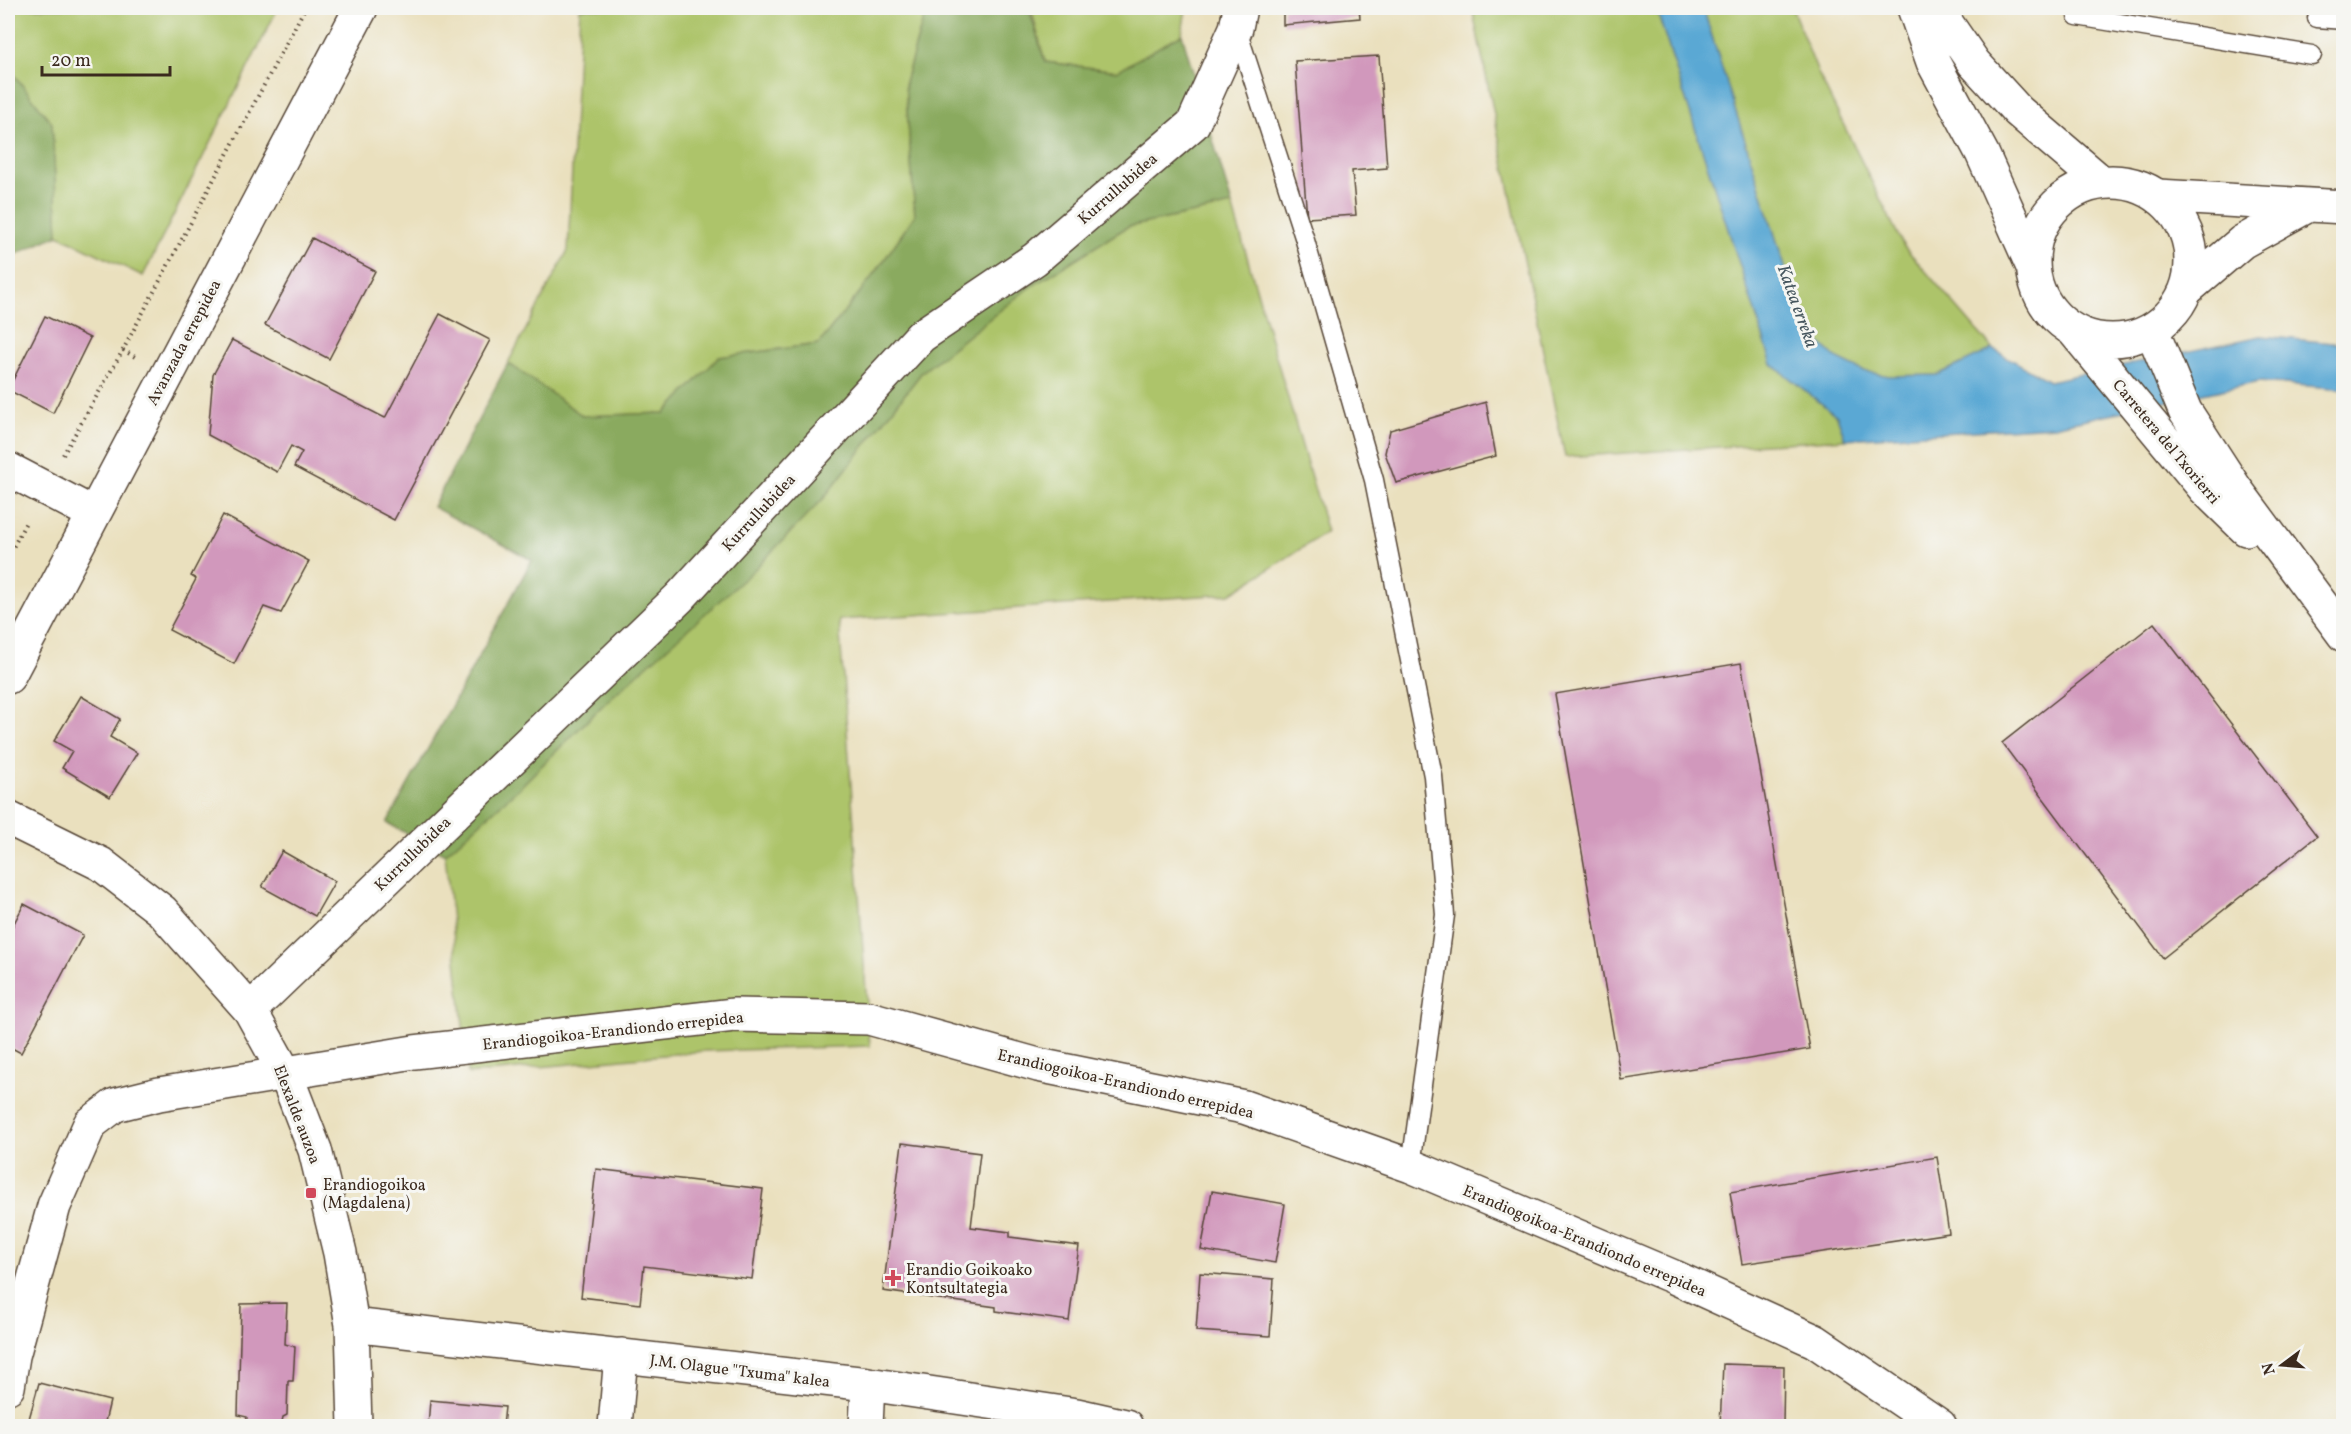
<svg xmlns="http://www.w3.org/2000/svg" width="2351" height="1434" viewBox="0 0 2351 1434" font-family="Vollkorn,serif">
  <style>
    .green { fill: #adc46a; stroke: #747744; stroke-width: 1.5 }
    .forest { fill: #8aaa5e; stroke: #626a3e; stroke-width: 1.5 }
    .water { fill: #5aa8d4; stroke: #4a6979; stroke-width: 1.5 }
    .building { fill: #d198bc }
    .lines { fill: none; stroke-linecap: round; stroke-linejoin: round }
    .service-casing { stroke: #554536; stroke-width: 21 }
    .minor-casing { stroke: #554536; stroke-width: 36 }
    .primary-casing { stroke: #554536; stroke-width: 36 }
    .path { stroke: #554536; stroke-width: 4; stroke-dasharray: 1.5 4.5; stroke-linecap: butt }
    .service { stroke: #fff; stroke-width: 18 }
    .minor { stroke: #fff; stroke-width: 33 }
    .primary { stroke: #fff; stroke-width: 33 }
    .poi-dot { fill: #d1495b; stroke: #f6f6f2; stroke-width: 2 }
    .labels { text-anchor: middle; stroke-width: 6; stroke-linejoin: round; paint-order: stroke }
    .street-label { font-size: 16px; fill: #3b2a1e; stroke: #f6f6f2 }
    .poi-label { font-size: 16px; fill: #3b2a1e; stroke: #f6f6f2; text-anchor: start }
    .water-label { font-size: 18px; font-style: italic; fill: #46565e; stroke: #f6f6f2 }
  </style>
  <rect width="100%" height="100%" fill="#f6f6f2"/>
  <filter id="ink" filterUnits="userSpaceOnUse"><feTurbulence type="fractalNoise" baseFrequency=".0167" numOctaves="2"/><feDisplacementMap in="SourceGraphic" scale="12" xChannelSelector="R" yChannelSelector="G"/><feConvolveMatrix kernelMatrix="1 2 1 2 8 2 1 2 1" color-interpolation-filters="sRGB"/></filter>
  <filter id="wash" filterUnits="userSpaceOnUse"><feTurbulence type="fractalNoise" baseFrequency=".008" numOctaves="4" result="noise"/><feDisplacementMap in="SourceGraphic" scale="24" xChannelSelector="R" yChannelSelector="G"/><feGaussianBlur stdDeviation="1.35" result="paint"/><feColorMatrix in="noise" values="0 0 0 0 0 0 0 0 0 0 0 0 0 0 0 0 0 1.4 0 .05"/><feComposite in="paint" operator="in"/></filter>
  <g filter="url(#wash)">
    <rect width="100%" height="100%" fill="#eae0be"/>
    <path class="green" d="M8 8H278L143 276 58 235 52 124 8 67Z
      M580 8 926 10 905 82 915 215 876 272 819 344 720 357 665 413 583 416 508 363 568 250Z
      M1031 8H1186L1182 34 1118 71 1045 62Z
      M1472 8H1656L1772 364 1837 416 1845 439 1565 457Z
      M1703 8H1792L1818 73 1903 245 1993 349 1937 375 1889 376 1863 371 1836 358 1804 327Z
      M1232 205 1327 532 1230 594 839 620 870 1046 705 1051 468 1074 445 854 519 788 605 703 823 499 922 372 1027 289 1127 227Z"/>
    <path class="forest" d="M926 10 1030 12 1045 62 1117 71 1182 34 1232 205 1127 227 1027 289 922 372 823 499 755 569 605 703 519 788 445 854 387 823 532 560 433 507 508 363 583 416 665 413 719 357 819 344 876 272 915 215 905 82Z
      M8 67 52 123 58 235 12 256 8 252Z"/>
    <path class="water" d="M1656 8H1703L1804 327 1836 358 1863 371 1889 376 1937 375 1993 349 2049 381 2261 336 2343 344V389L2259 382 2054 426 1845 439 1837 416 1772 364Z"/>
    <g id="blocks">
      <path class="building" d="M1283 8H1359L1360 18 1283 25Z
        M1379 56 1387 168 1352 171 1356 215 1307 218 1295 61Z
        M312 238 375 271 329 359 265 325Z
        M440 314 490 340 394 520 294 467 302 452 291 446 277 472 208 435 213 375 232 340 385 418Z
        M45 316 90 338 53 413 8 390Z
        M1486 402 1496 456 1396 483 1385 453 1390 430Z
        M223 515 309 561 281 613 264 607 234 664 169 630 196 579 191 576Z
        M2154 623 2317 836 2163 958 2002 743Z
        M1741 663 1810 1049 1621 1080 1555 694Z
        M81 696 120 719 110 737 137 753 110 797 62 768 72 751 54 741Z
        M282 851 335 881 315 916 262 887Z
        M24 904 83 935 21 1053 8 1046V935Z
        M902 1143 980 1153 971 1227 1010 1232V1237L1079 1246 1069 1321 996 1311V1307L883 1291Z
        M1937 1157 1949 1233 1742 1264 1730 1192Z
        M596 1169 763 1189 752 1279 644 1266 640 1304 581 1297Z
        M1212 1191 1285 1204 1275 1263 1201 1250Z
        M1200 1273 1274 1279 1270 1336 1196 1331Z
        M287 1303 285 1344 295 1347 293 1381H288L287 1415 283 1417 281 1426H246L247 1417 238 1415 241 1304Z
        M1723 1364 1784 1366 1783 1426H1720Z
        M39 1383 110 1401 104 1426H27Z
        M430 1400 505 1407 503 1426H428Z"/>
    </g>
  </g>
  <g filter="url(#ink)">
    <use href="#blocks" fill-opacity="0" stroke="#554536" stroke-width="1.5"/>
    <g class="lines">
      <defs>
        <path id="service" d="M2077 16 2312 55
          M2317 18 2344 20
          M1237 30 1304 237 1374 480 1433 776 1445 915 1411 1166"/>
        <path id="minor" d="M2158 196 2344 207
          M2187 289 2242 242 2305 207
          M8 469 92 513
          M8 677 361 8
          M8 818 101 864 162 911 250 1010 286 1075 315 1150 340 1253 352 1325 355 1426
          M250 1010 680 597 921 336 1035 259 1193 124 1236 28 1240 8
          M352 1325 868 1384 1077 1415 1126 1426
          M8 1387 13 1356 54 1206 90 1124 115 1105 159 1094 414 1052 734 1015 869 1018 1038 1065 1244 1107 1411 1166 1674 1277 1815 1341 1940 1426
          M615 1426 621 1355
          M866 1426 868 1384"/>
        <path id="primary" d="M1914 8 1933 62 1982 153 2032 265
          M1936 8 1974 63 2018 111 2101 182
          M2033 261a79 79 0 1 1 158 0a79 79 0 1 1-158 0Z
          M2152 330 2185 411 2235 488 2344 635
          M2074 331 2205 489 2246 529"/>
      </defs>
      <use href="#service" class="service-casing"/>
      <use href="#minor" class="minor-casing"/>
      <use href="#primary" class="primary-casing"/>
      <path class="path" d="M123 350 135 357
        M63 455 123 350 305 8
        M8 557 26 522"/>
      <use href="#service" class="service"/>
      <use href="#minor" class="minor"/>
      <use href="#primary" class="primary"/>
    </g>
  </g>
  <g class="poi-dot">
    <rect x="305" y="1187" width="12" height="12" rx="3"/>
    <path d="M890 1269h6v6h6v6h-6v6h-6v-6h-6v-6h6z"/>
  </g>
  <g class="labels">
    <g class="street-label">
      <text transform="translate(1117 188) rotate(-41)" y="6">Kurrullubidea</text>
      <text transform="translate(183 342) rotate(-62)" y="6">Avanzada errepidea</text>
      <text transform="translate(2167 441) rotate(50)" y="6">Carretera del Txorierri</text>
      <text transform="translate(758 512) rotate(-47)" y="6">Kurrullubidea</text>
      <text transform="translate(412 853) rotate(-44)" y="6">Kurrullubidea</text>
      <text transform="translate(613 1030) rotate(-6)" y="6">Erandiogoikoa-Erandiondo errepidea</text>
      <text transform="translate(1126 1083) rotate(13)" y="6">Erandiogoikoa-Erandiondo errepidea</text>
      <text transform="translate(298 1114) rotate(69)" y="6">Elexalde auzoa</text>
      <text transform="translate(1585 1240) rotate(23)" y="6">Erandiogoikoa-Erandiondo errepidea</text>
      <text transform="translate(740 1370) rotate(7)" y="6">J.M. Olague "Txuma" kalea</text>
    </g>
    <g class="poi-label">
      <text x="323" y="1190">Erandiogoikoa<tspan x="323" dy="18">(Magdalena)</tspan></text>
      <text x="906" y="1275">Erandio Goikoako<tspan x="906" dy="18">Kontsultategia</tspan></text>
    </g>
    <g class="water-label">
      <text transform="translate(1798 306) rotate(70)" y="6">Katea erreka</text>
    </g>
  </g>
  <rect width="2351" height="1434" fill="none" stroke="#f6f6f2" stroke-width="30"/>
  <g transform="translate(2282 1365) rotate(254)" stroke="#f6f6f2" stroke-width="4.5" paint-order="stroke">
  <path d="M0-4.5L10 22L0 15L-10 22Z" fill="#3b2a1e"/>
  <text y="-9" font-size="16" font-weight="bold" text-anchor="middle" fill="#3b2a1e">N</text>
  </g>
  <path d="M42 66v9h128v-9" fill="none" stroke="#3b2a1e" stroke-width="3"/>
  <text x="51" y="66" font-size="18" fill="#3b2a1e" stroke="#f6f6f2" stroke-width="4.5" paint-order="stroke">20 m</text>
</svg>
